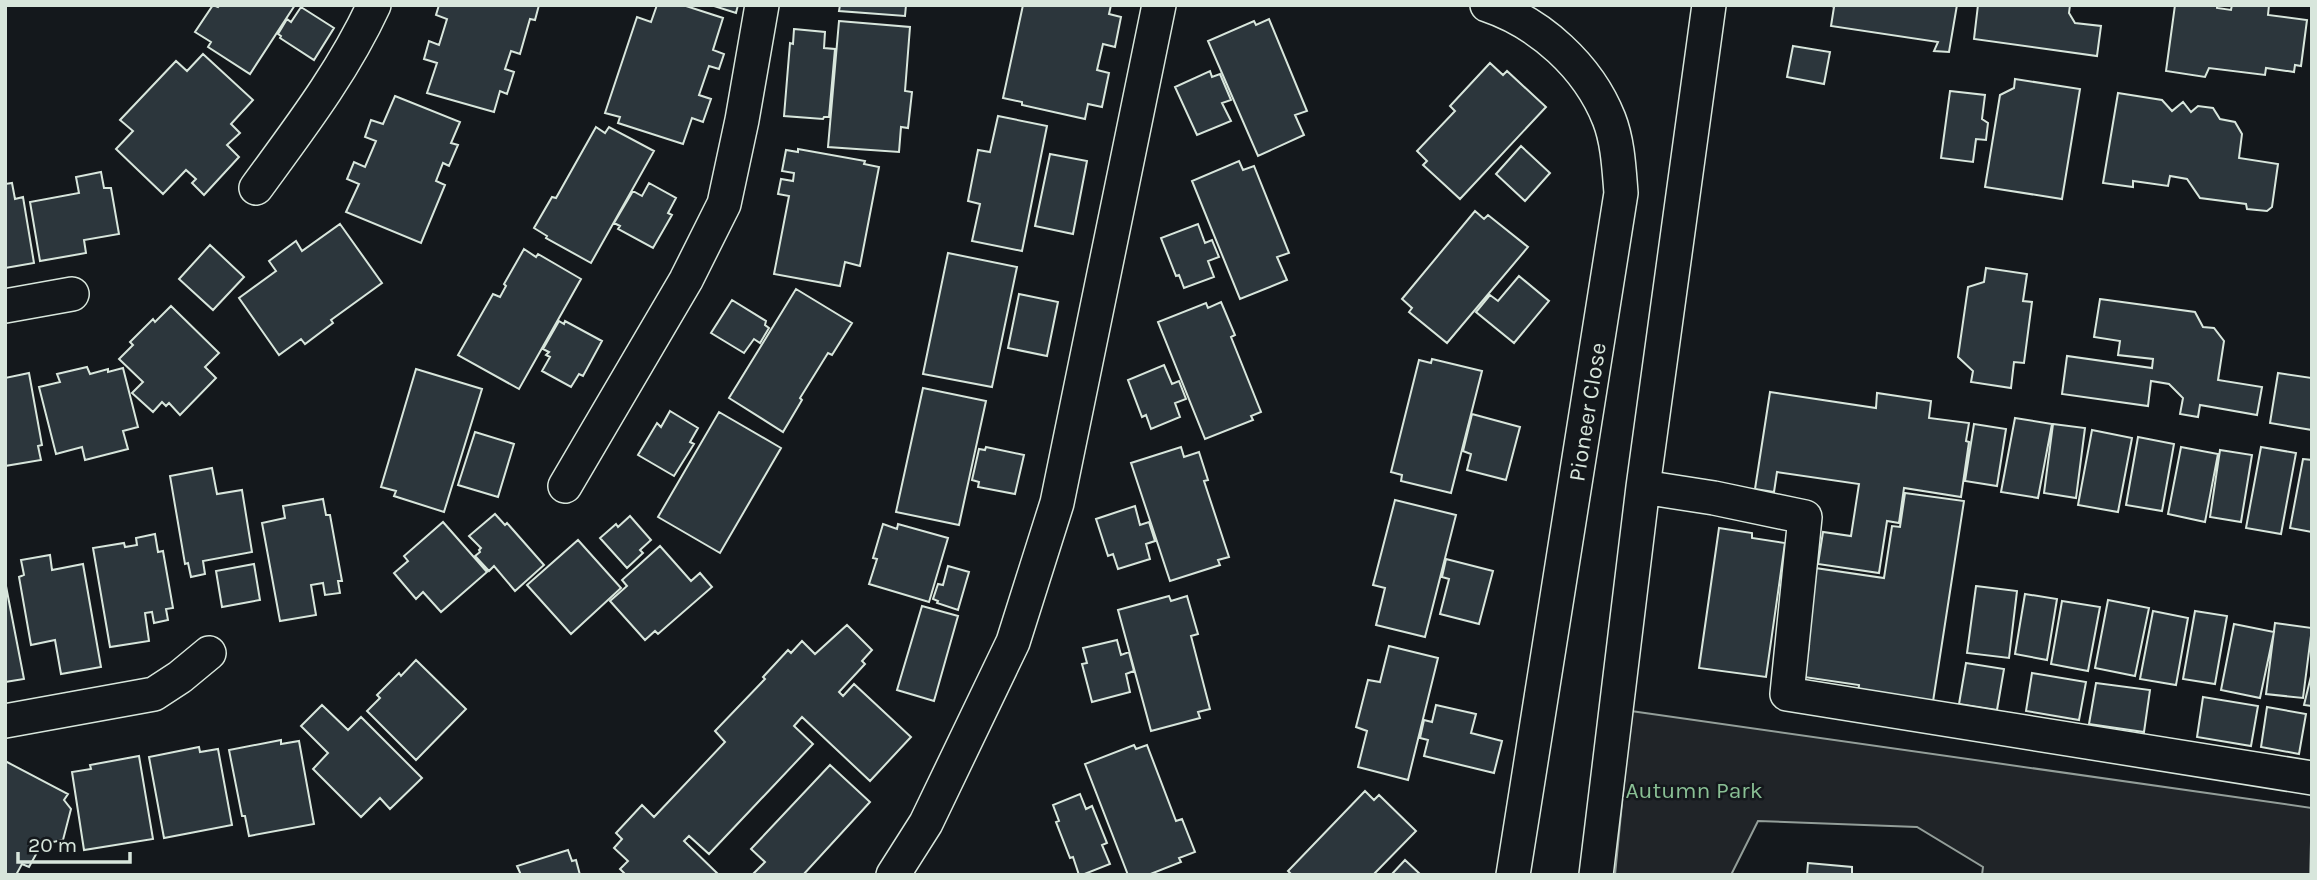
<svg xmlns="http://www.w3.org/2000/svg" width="2317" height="880" viewBox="0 0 2317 880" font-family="Karla,sans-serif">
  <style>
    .green { fill: #202428; stroke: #939e99; stroke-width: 2 }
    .building { fill: #2c363c; stroke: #d8e6dc; stroke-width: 2 }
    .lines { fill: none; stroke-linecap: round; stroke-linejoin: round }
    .street-casing { stroke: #d8e6dc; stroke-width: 36 }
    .street { stroke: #14181c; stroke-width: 33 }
    .labels { text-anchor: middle; stroke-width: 5; stroke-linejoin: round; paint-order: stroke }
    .street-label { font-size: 23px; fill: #d8e6dc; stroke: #14181c }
    .park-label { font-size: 23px; fill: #8ac095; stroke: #14181c }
  </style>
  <rect width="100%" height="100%" fill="#14181c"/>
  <path class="green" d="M1631 711 2312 808 2310 875H1982L1983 867 1917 827 1758 821 1731 875H1615Z"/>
  <path class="building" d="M213 5 218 7 220 5H295L250 74 208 47 211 42 195 32Z
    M439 5H539L535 20 530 19 520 54 511 51 505 69 514 72 507 94 500 91 494 112 427 93 437 63 424 59 429 41 439 45 447 19 436 15Z
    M657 5H683L723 18 713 50 724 54 719 69 709 66 699 95 711 99 703 122 692 118 683 144 618 123 620 117 605 113 637 17 651 22Z
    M711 5H738L736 13Z
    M840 5H906L905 16 839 11Z
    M1023 5H1111L1109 14 1121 17 1115 47 1103 44 1097 70 1109 73 1102 107 1088 104 1085 119 1022 105V102L1003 98Z
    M1830 5H1957L1949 52 1934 51 1938 42 1831 26 1834 7Z
    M1978 5H2070L2069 13 2075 23 2101 26 2097 56 1974 39Z
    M2175 5H2217V8L2231 10 2232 5H2269L2268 15 2307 20 2301 66 2295 65 2294 72 2266 68 2265 75 2209 68 2205 77 2166 71Z
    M301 7 334 28 314 60 280 38 281 36 278 34 287 19 291 22Z
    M1269 19 1307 111 1295 115 1304 135 1258 156 1208 41 1254 21 1256 25Z
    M839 21 910 27 905 91 912 92 908 128 901 127 899 152 828 147Z
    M794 29 825 32 824 48 835 49 829 117H824L823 119 784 116 790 43 793 44Z
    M1793 46 1830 52 1824 84 1787 77Z
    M203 54 253 100 231 124 240 133 227 145 239 157 204 195 192 183 196 179 186 170 163 194 116 149 133 131 120 120 176 61 187 71Z
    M1490 63 1503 75 1507 71 1546 107 1460 199 1423 165 1427 161 1417 151 1455 111 1450 106Z
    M1210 71 1212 77 1220 74 1231 100 1222 103 1231 121 1197 135 1175 87Z
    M2015 79 2080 89 2062 199 1985 187 2000 95 2014 88Z
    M1950 91 1985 95 1982 119 1988 123 1986 140 1976 139 1973 162 1941 158Z
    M2118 93 2162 100 2172 111 2183 102 2191 112 2198 106 2213 108 2220 119 2235 122 2242 134 2239 158 2278 164 2272 207 2267 211 2247 209 2246 204 2200 198 2187 179 2170 176 2168 186 2133 181V187L2103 183Z
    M395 96 460 122 451 143 458 145 449 166 443 163 436 181 445 185 421 243 346 212 359 184 347 179 354 162 365 167 376 141 365 137 371 120 383 124Z
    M998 116 1047 126 1022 251 972 241 980 204 968 201 978 150 990 152Z
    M596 127 605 133 609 127 654 151 591 263 546 238 547 236 534 228 552 197 556 198Z
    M1521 146 1550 173 1525 201 1496 174Z
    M798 149 865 161 864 164 879 167 860 266 845 262 840 286 774 274 789 196 778 194 781 179 793 181 794 173 782 171 786 150 798 152Z
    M1050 154 1087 161 1073 234 1035 226Z
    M1239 161 1243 170 1254 166 1289 253 1277 257 1287 280 1240 299 1192 181Z
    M101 172 104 188H111L119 234 84 240 86 253 40 261 30 202 79 193 76 177Z
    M12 183 15 199 23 197 34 263 5 268V184Z
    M649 183 676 198 668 213 672 215 653 248 618 229 620 226 614 223 633 191 642 196Z
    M1475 211 1484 219 1488 215 1528 247 1447 343 1409 312 1412 308 1402 299Z
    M340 224 382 283 331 320 333 323 305 344 301 339 279 355 239 298 276 271 269 261 296 241 302 251Z
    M1198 224 1205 243 1212 240 1219 257 1208 261 1214 277 1184 288 1179 275 1176 276 1161 238Z
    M210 245 244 277 213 310 179 279Z
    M524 249 536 257 538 254 581 279 519 389 458 355 493 294 500 297 506 286 504 284Z
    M948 253 1017 267 992 387 923 374Z
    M1986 268 2027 274 2023 301 2032 302 2024 363 2014 362 2011 388 1971 382 1973 371 1958 357 1968 287 1984 282Z
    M1519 276 1549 301 1514 343 1476 312 1490 295 1498 301Z
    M796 289 852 323 832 355 828 353 800 398 802 400 783 432 729 398Z
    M1019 294 1058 302 1047 356 1008 348Z
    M2100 299 2195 312 2203 327 2214 328 2224 341 2218 380 2262 387 2257 415 2200 405 2198 417 2180 414 2183 398 2169 384 2151 381 2148 406 2062 394 2067 356 2152 368 2153 359 2118 355 2120 341 2094 337Z
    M732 300 766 321 765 325 769 328 760 343 754 339 744 353 711 333Z
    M1221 302 1235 335 1231 337 1261 412 1251 416 1253 420 1205 439 1158 322 1206 303 1208 308Z
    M171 306 219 353 205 367 216 378 180 415 169 403 166 406 162 402 153 412 132 393 143 382 119 359 133 345 130 342 153 319 155 322Z
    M559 321 564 324 565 321 602 341 583 376 579 374 571 387 542 371 550 357 546 355 549 352 543 349Z
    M1432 359 1482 371 1451 493 1401 481 1402 475 1391 472 1419 360 1431 363Z
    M1164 365 1172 384 1179 381 1186 399 1175 403 1180 417 1151 429 1146 415 1142 417 1128 380Z
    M87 367 90 374 108 369V372L123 368 138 427 123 431 128 449 85 460 82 447 56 454 39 387 60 382 57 374Z
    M416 369 482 389 444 512 394 496 396 491 381 487Z
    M29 373 42 445 38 446 41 460 5 466V378Z
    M2278 373 2312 378V430L2270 423Z
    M923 388 986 401 959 525 896 512Z
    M1770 392 1876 408 1877 393 1931 401 1929 418 1969 423 1966 441 1969 442 1961 497 1904 488 1899 523 1887 521 1879 573 1818 564 1823 532 1851 536 1859 484 1777 472 1774 492 1755 489Z
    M670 411 698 428 690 442 694 444 674 476 638 455 657 423 661 427Z
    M719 412 781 448 720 553 658 517Z
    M1472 414 1520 427 1506 480 1467 470 1471 454 1463 451Z
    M2015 418 2052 424 2038 498 2001 492Z
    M1974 424 2006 429 1997 486 1965 481Z
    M2053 424 2085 428 2076 498 2044 493Z
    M2092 430 2132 438 2118 512 2078 505Z
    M475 432 514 444 498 497 458 485Z
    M2138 437 2174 444 2162 511 2126 505Z
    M986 447 1024 455 1015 494 978 487 979 482 972 480 979 449 985 450Z
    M1181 447 1184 457 1199 452 1208 480 1204 481 1229 557 1218 560 1220 565 1170 581 1131 463Z
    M2181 447 2218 454 2205 522 2168 514Z
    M2261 447 2296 453 2281 534 2246 528Z
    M2220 450 2252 455 2241 522 2210 517Z
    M2303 459 2312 460V532L2290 528Z
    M212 468 217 494 242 490 252 552 203 561 205 574 191 577 188 563 185 564 170 476Z
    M1905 493 1964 501 1932 708 1858 692 1859 685 1804 677 1809 645H1804L1815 568 1884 578 1892 526 1900 527Z
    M323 499 326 515H330L342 581H338L340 593 325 595 323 583 311 585 316 615 280 621 262 523 285 518 283 506Z
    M1395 500 1456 515 1425 637 1376 625 1385 588 1373 585Z
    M1135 506 1140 525 1149 522 1155 541 1146 544 1150 559 1118 569 1113 554 1108 556 1096 519Z
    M495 514 505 525 507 523 544 565 515 591 494 566 489 571 475 556 480 552 479 550 481 548 469 536Z
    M630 516 651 540 640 550 643 553 627 568 600 538 616 524 618 527Z
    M443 522 487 572 441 612 423 592 416 599 394 573 408 561 404 556Z
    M883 524 897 529 898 524 948 538 929 602 869 584 877 559 873 558Z
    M1719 528 1752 533V538L1785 543 1766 677 1699 668Z
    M155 534 158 552 163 551 173 608 166 609 168 620 154 623 152 612 145 613 149 641 110 647 93 548 124 543 125 547 137 545 136 538Z
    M578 540 621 588 571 634 527 585Z
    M660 546 691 581 700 573 712 587 658 634 655 631 645 640 610 601 627 586 622 580Z
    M50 555 52 570 83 564 101 667 61 674 55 640 31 645 19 577 24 575 21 560Z
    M1446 559 1493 571 1479 624 1440 614 1449 579 1442 577Z
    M254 564 260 600 222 607 216 571Z
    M948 566 969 572 958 610 937 603 938 601 933 599 938 584 943 585Z
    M5 581 24 679 5 682Z
    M1976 586 2017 591 2009 658 1967 653Z
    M2025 594 2057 599 2047 660 2015 654Z
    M1169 596 1171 601 1187 596 1198 634 1191 636 1210 709 1198 712 1200 718 1151 731 1118 610Z
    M2108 600 2149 608 2135 676 2095 668Z
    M2062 601 2100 607 2088 671 2051 664Z
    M922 606 958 616 934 701 897 690Z
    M2153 611 2188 618 2176 685 2140 679Z
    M2195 611 2227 616 2215 684 2183 679Z
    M2275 623 2312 628 2303 698 2266 694Z
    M2234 624 2274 632 2260 698 2221 690Z
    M847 625 872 650 862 661 865 664 839 692 843 696 854 684 911 737 870 781 802 717 794 726 813 744 709 854 689 836 684 841 719 875H626L620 869 628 861 614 848 622 839 616 833 642 805 654 817 725 742 715 731 765 679 763 677 788 650 791 653 802 641 815 654Z
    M1117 640 1121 655 1129 652 1134 671 1126 674 1130 692 1092 702 1082 664 1087 663 1083 648Z
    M1389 646 1438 658 1408 780 1358 767 1367 731 1356 727 1368 680 1380 682Z
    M416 660 466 709 416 760 367 711 380 698 377 695 399 673 401 676Z
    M1966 663 2004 669 1997 710 1959 704Z
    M2312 672V706L2304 705Z
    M2032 673 2086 682 2079 720 2026 711Z
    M2096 683 2150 690 2144 732 2089 724Z
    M2203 697 2258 706 2251 746 2197 737Z
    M322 705 348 730 361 717 422 778 390 809 380 798 361 817 313 769 328 753 301 726Z
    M1436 705 1476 714 1471 733 1502 741 1494 773 1424 756 1428 740 1420 738 1424 720 1432 722Z
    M2267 707 2306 714 2299 754 2261 747Z
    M281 740V744L299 741 314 824 249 836 245 816H242L229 750Z
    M1134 745 1136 749 1147 745 1176 821 1182 819 1195 852 1179 858 1181 862 1148 875H1128L1085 764Z
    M199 747 200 752 218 749 232 825 164 838 149 757Z
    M139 756 153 839 84 850 72 772 91 769 90 765Z
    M5 761 68 794 64 800 71 809 63 840 53 842 45 838 29 867 22 864 16 875H5Z
    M830 765 870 802 803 875H752L765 862 751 849Z
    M1365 791 1374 800 1379 795 1416 831 1373 875H1292L1288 871Z
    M1080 794 1086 809 1092 806 1107 843 1102 845 1110 864 1082 875H1079L1073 857 1070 858 1056 822 1059 821 1053 805Z
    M568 850 572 861 576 860 580 875H521L517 866Z
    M1405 860 1421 875H1391Z
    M1808 863 1852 867V875H1807Z"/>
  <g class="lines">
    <defs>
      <path id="street" d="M1487 5C1540 23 1588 66 1609 119 1618 142 1619 169 1621 193L1513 875
        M256 188C299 129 343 72 374 5
        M5 306 72 294
        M565 486 686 280 724 204 742 120 762 5
        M1643 487 1714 498 1805 517 1787 694 2312 778
        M5 721 154 694 180 677 209 653
        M893 875 926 823 1013 642 1057 503 1159 5
        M1596 875 1643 487 1709 5"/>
    </defs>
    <use href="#street" class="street-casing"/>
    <use href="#street" class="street"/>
  </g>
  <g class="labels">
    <g class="street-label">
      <text transform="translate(1587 412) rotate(-81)" y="8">Pioneer Close</text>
    </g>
    <g class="park-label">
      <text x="1694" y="798">Autumn Park</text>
    </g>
  </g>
  <rect width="2317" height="880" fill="none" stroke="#d8e6dc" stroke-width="14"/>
  <path d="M18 852v10h112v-10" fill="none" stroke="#d8e6dc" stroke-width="3.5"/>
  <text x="28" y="852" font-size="21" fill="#d8e6dc" stroke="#14181c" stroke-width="5" paint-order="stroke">20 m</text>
</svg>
